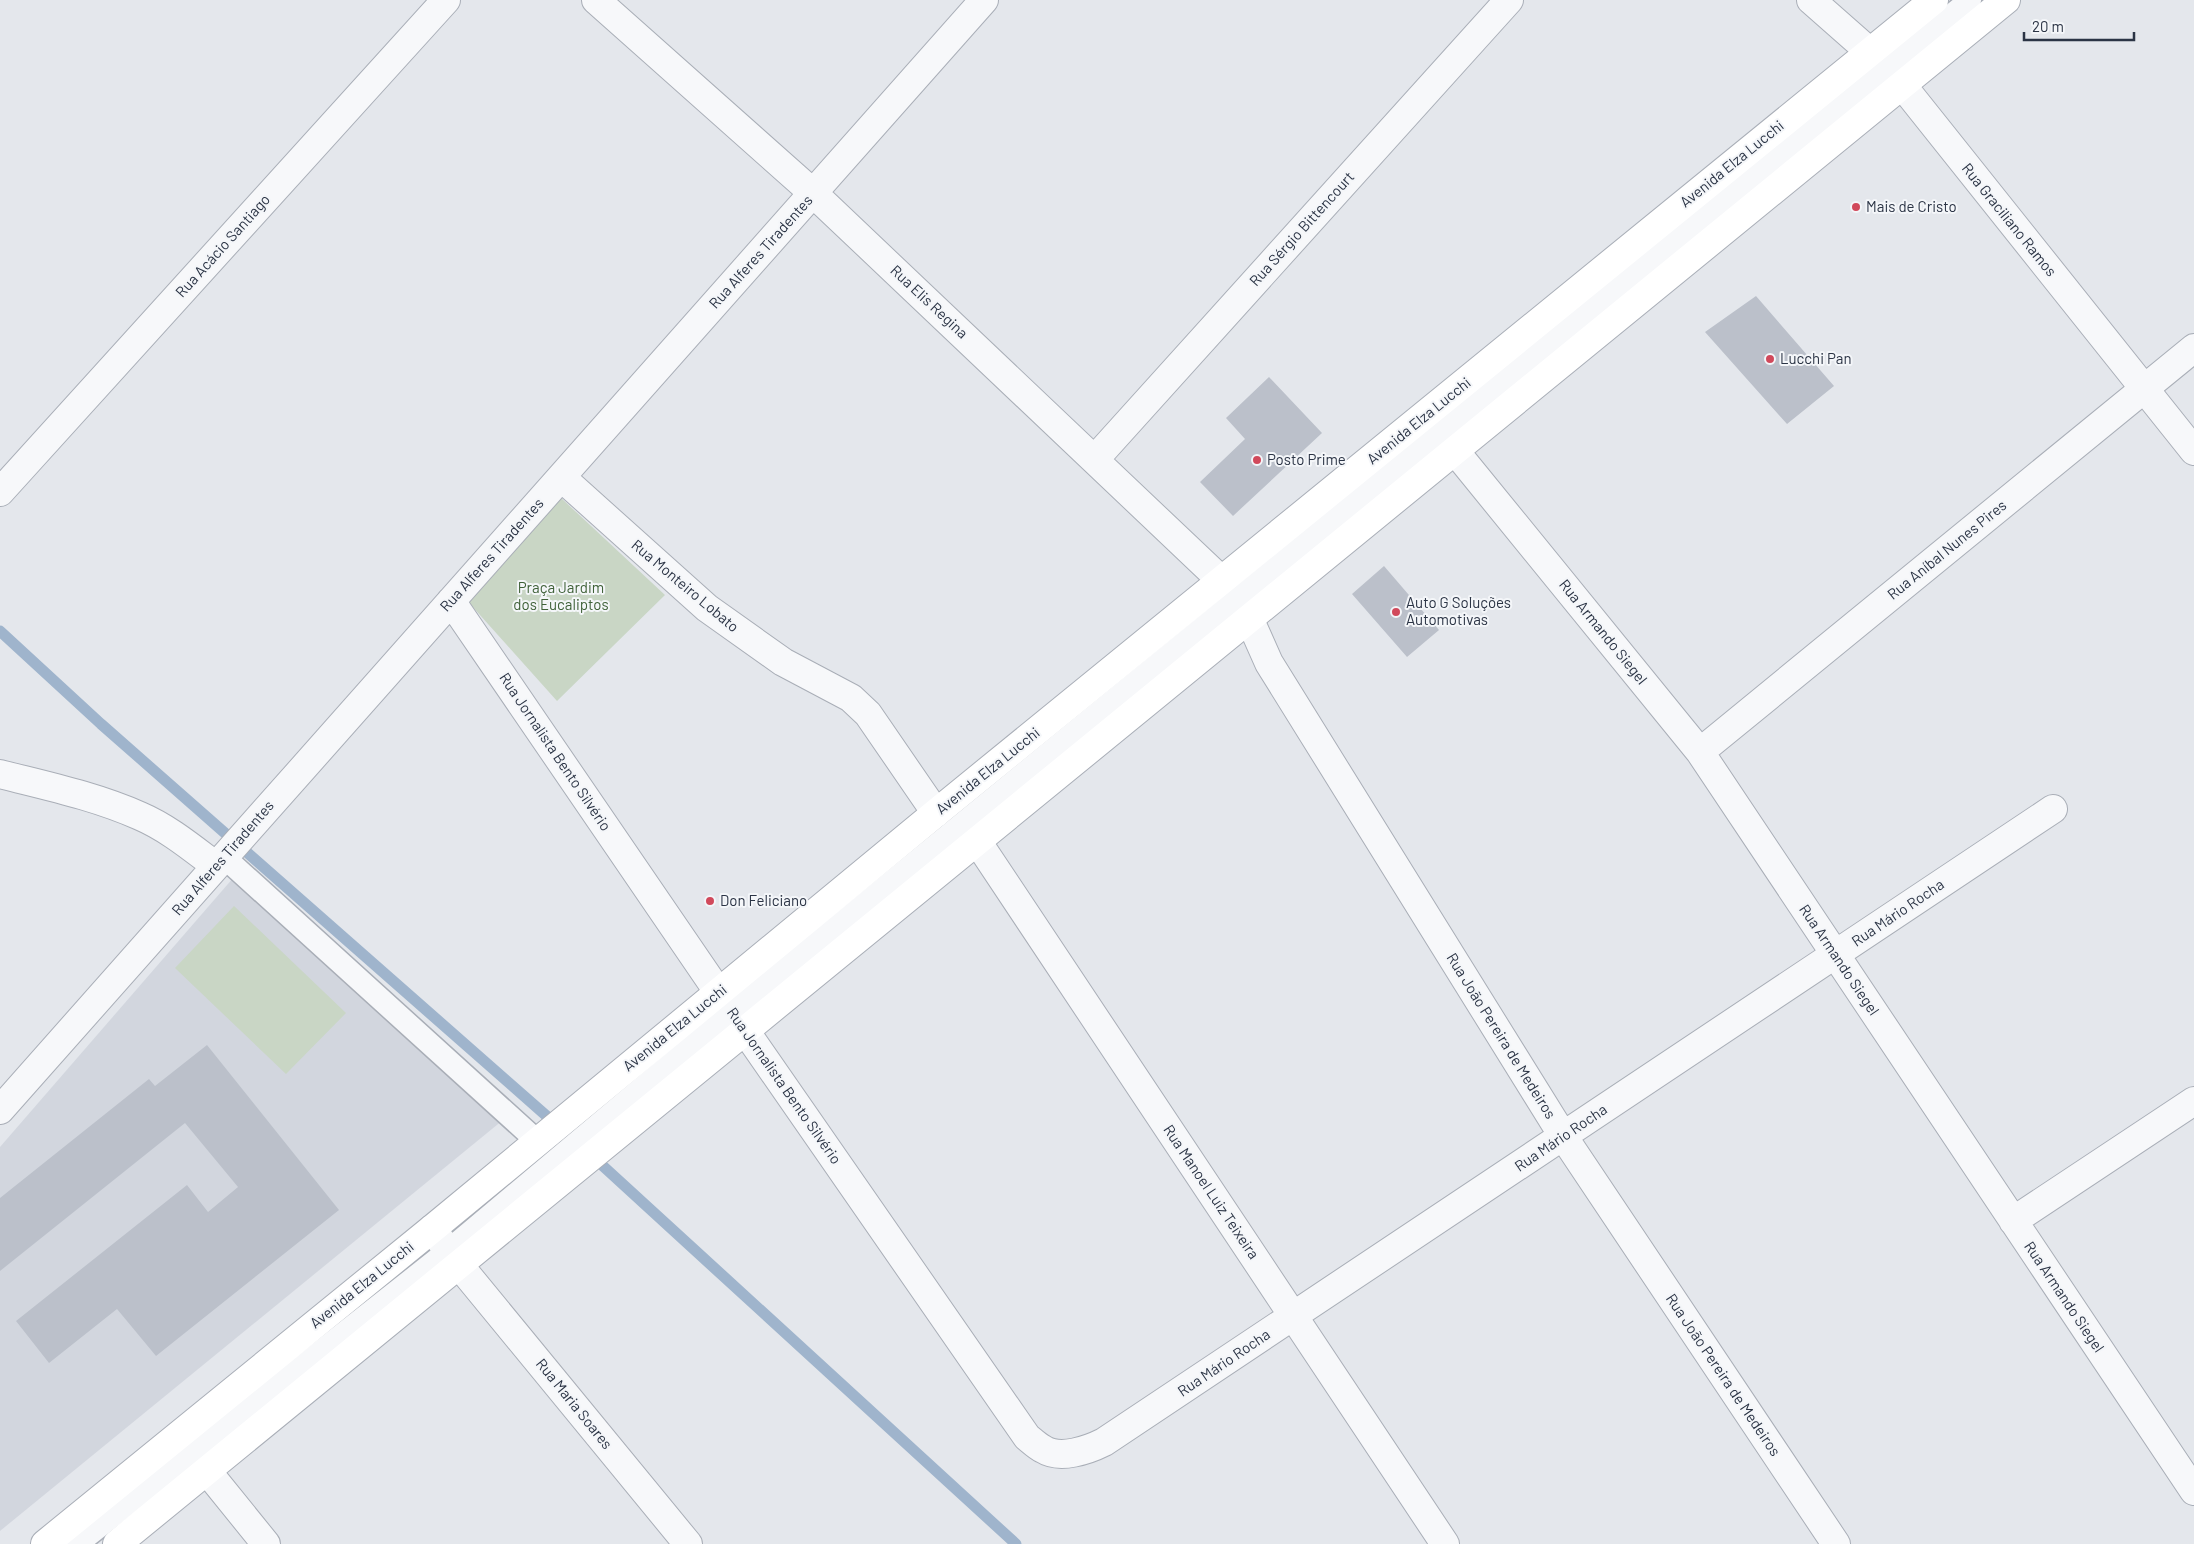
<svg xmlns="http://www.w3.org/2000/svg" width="2194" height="1544" viewBox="0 0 2194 1544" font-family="Barlow,sans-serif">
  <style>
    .built { fill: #d2d6de }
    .green { fill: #c9d6c5 }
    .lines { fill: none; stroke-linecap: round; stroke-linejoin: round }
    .stream { stroke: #9fb4cc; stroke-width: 11 }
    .building { fill: #bbc0ca }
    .pedestrian-casing { stroke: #a9aeb7; stroke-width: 25 }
    .minor-casing { stroke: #a9aeb7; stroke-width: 30 }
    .secondary-casing { stroke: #a9aeb7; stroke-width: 30 }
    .pedestrian { stroke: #f7f8fa; stroke-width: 22 }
    .minor { stroke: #f7f8fa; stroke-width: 28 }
    .secondary { stroke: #fff; stroke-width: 28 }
    .poi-dot { fill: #d1495b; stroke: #f4f6f9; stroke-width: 2 }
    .labels { text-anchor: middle; stroke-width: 4; stroke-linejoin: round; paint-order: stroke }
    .street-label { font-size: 15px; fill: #2b3445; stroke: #f4f6f9 }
    .poi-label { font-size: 15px; fill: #2b3445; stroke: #f4f6f9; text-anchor: start }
    .park-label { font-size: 15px; fill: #3f6138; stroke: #f4f6f9 }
  </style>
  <rect width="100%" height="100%" fill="#e4e7ec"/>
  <path class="built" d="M234 877 503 1120 0 1531V1147Z"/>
  <path class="green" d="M560 497 665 595 557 701 462 595Z
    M234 906 346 1013 286 1074 175 968Z"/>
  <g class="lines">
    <path class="stream" d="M0 631 101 724 558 1126
      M592 1156 1016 1544"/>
  </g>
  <path class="building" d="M1756 296 1834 386 1787 424 1705 332Z
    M1269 377 1322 433 1233 516 1200 482 1245 439 1226 418Z
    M1384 566 1439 630 1407 657 1352 594Z
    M207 1045 339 1210 156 1356 117 1309 49 1363 16 1321 187 1185 208 1212 238 1187 185 1123 0 1271V1198L149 1079 155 1086Z"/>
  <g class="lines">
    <defs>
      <path id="pedestrian" d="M224 857 537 1141
        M77 1544 449 1250 732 1012 1970 0"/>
      <path id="minor" d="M596 0 813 193 1222 581 1249 618 1269 663 1563 1136 1836 1544
        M1811 0 1870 52 1902 85 2194 451
        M1455 451 1700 752 2194 1491
        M1095 459 1509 0
        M561 477 707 608 783 662 851 698 868 714 936 813
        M0 492 446 0
        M451 601 719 993 1027 1437C1032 1441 1037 1446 1043 1449 1060 1460 1088 1450 1104 1442L2053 809
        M1700 752 2194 348
        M0 774C47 786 95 796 140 816 168 828 192 848 216 866
        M977 841 1445 1544
        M0 1110 984 0
        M2013 1221 2194 1101
        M432 1229 459 1265 688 1544
        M207 1471 266 1544"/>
      <path id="secondary" d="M45 1544 432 1229 936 813 1934 0
        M117 1544 2006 0"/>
    </defs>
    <use href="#pedestrian" class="pedestrian-casing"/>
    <use href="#minor" class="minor-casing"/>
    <use href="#secondary" class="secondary-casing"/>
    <use href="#pedestrian" class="pedestrian"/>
    <use href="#minor" class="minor"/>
    <use href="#secondary" class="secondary"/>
  </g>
  <g class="poi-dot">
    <circle cx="1856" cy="207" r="5"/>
    <circle cx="1770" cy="359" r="5"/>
    <circle cx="1257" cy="460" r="5"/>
    <circle cx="1396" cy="612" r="5"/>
    <circle cx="710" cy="901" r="5"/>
  </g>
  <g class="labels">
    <g class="street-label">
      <text transform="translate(1732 164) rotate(-39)" y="5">Avenida Elza Lucchi</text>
      <text transform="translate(2009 220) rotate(51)" y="5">Rua Graciliano Ramos</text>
      <text transform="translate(1302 229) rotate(-48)" y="5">Rua Sérgio Bittencourt</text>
      <text transform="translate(223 246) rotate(-48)" y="5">Rua Acácio Santiago</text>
      <text transform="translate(761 252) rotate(-48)" y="5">Rua Alferes Tiradentes</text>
      <text transform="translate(929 302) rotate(43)" y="5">Rua Elis Regina</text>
      <text transform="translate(1419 421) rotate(-39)" y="5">Avenida Elza Lucchi</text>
      <text transform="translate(1947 550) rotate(-39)" y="5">Rua Aníbal Nunes Pires</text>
      <text transform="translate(492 555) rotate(-48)" y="5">Rua Alferes Tiradentes</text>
      <text transform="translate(685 586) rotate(40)" y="5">Rua Monteiro Lobato</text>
      <text transform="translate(1603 632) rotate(51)" y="5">Rua Armando Siegel</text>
      <text transform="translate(555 752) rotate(56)" y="5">Rua Jornalista Bento Silvério</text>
      <text transform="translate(988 771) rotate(-39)" y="5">Avenida Elza Lucchi</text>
      <text transform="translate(223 858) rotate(-49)" y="5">Rua Alferes Tiradentes</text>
      <text transform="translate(1898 913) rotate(-34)" y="5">Rua Mário Rocha</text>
      <text transform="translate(1839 960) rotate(56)" y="5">Rua Armando Siegel</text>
      <text transform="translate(675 1028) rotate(-39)" y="5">Avenida Elza Lucchi</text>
      <text transform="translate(1501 1036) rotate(58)" y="5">Rua João Pereira de Medeiros</text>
      <text transform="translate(784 1086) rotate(55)" y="5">Rua Jornalista Bento Silvério</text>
      <text transform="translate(1561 1138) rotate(-34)" y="5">Rua Mário Rocha</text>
      <text transform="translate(1211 1192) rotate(56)" y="5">Rua Manoel Luiz Teixeira</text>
      <text transform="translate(362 1285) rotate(-39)" y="5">Avenida Elza Lucchi</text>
      <text transform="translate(2064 1297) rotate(56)" y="5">Rua Armando Siegel</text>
      <text transform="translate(1224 1363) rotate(-34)" y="5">Rua Mário Rocha</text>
      <text transform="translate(1723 1375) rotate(56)" y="5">Rua João Pereira de Medeiros</text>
      <text transform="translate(574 1404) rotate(51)" y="5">Rua Maria Soares</text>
    </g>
    <g class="poi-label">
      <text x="1866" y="212">Mais de Cristo</text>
      <text x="1780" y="364">Lucchi Pan</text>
      <text x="1267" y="465">Posto Prime</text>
      <text x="1406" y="608">Auto G Soluções<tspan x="1406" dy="17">Automotivas</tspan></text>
      <text x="720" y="906">Don Feliciano</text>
    </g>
    <g class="park-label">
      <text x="561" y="593">Praça Jardim<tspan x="561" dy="17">dos Eucaliptos</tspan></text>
    </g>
  </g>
  <path d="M2024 32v8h110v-8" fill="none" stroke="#2b3445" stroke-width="2.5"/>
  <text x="2032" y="32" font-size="15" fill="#2b3445" stroke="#f4f6f9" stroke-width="4" paint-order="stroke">20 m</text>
</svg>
